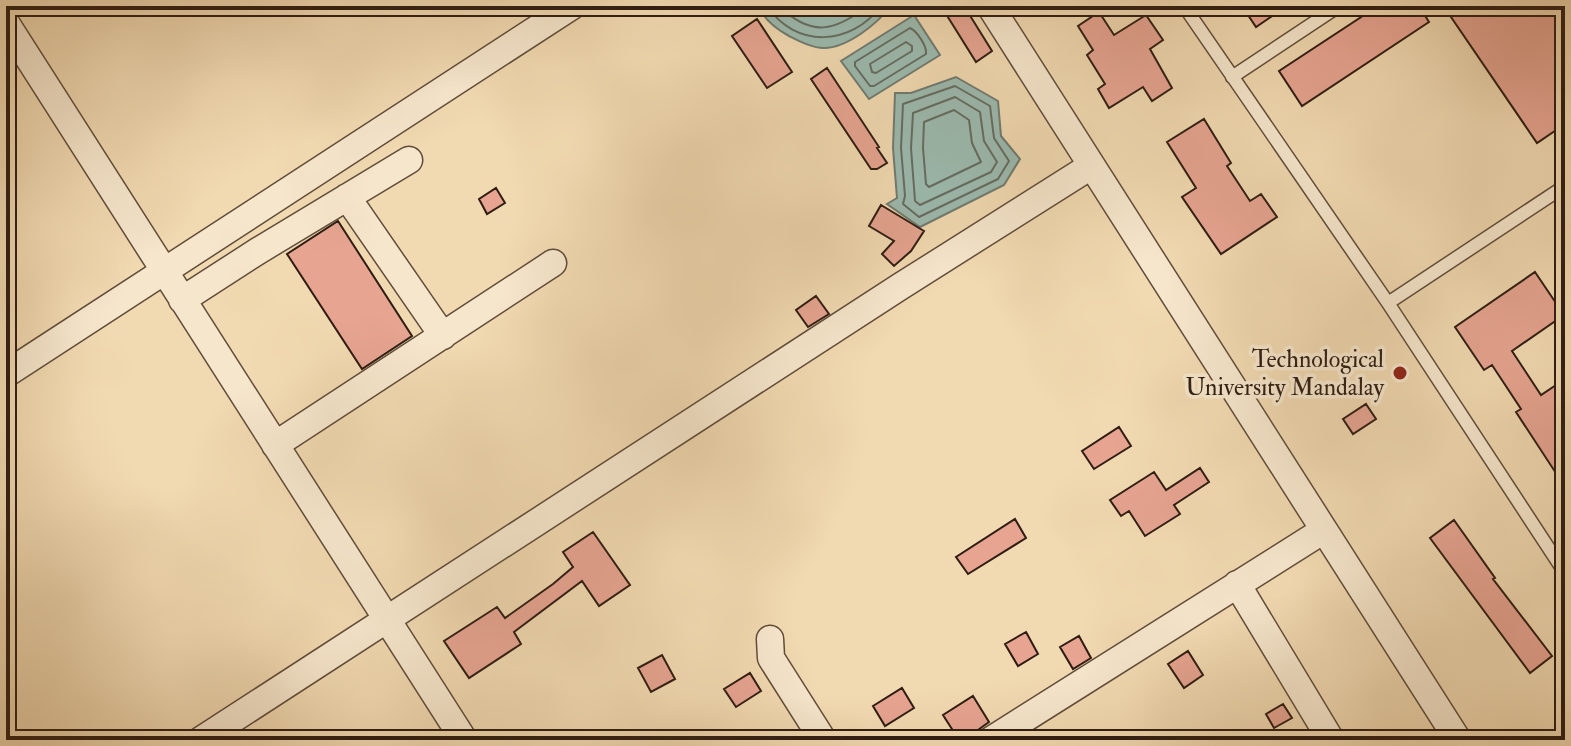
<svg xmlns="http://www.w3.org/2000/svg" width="1571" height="746" viewBox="0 0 1571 746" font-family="'IM FELL Double Pica',serif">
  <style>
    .water { fill: #9bbaaf; stroke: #707b71; stroke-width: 2 }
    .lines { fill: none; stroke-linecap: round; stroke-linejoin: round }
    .shore { stroke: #656c61; stroke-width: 2 }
    .building { fill: #e6a491; stroke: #2f1d13; stroke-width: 2 }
    .service-casing { stroke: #604c3a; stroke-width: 15 }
    .minor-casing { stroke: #604c3a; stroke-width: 29 }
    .service { stroke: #f6e6cc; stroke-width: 12 }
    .minor { stroke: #f6e6cc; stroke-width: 26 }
    .poi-dot { fill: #8f2418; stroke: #f6e6cc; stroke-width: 3 }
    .labels { text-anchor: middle; stroke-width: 7; stroke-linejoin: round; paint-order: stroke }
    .poi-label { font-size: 24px; fill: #2f1d13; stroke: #f6e6cc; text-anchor: end }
  </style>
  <rect width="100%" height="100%" fill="#f1d9b1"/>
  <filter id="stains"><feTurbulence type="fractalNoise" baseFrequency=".0025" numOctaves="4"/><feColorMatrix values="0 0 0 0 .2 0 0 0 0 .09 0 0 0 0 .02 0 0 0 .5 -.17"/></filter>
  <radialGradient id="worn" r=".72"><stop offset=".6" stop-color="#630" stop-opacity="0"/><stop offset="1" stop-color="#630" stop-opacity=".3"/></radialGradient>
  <path class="water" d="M758 6H891C877 24 847 48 824 48 812 48 799 41 789 36 776 29 764 19 758 6Z
    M914 15 940 55 869 99 841 61Z
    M956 77 998 101 1001 136 1020 159 1004 185 920 227 887 204 897 198 893 148 895 93H911Z"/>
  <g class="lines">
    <path class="shore" d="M767 6C796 49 851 46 881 6
      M779 6C812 38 835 31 868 6
      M910 28C917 31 927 46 926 54L874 86H870L855 66V62Z
      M906 42 912 46V51L876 73 872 72 870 64Z
      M955 86 990 106 994 138 1009 161 998 179 919 217 903 204 905 196 901 148 903 104Z
      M955 97 980 112 984 141 997 162 991 172 920 205 915 201 911 148 913 113Z
      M954 110 969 120 972 143 981 162 929 187 926 184 923 148 924 122Z"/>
  </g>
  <path class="building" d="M941 6H964L992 51 976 62Z
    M1242 6H1287L1256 27Z
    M1378 6H1419L1429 22 1302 106 1279 71Z
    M1467 6H1565V124L1537 143 1451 17Z
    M1099 12 1114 35 1146 15 1163 40 1150 49 1172 88 1152 101 1143 87 1109 108 1098 89 1105 84 1087 55 1093 50 1078 26Z
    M757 19 792 72 767 88 732 36Z
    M827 68 879 147 877 148 887 163 877 169H871L811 79Z
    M1204 119 1231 163 1227 166 1250 201 1261 194 1277 217 1221 254 1182 197 1196 188 1167 142Z
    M496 188 505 203 487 214 479 199Z
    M881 205 924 231 911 251 894 266 882 254 894 241 869 226Z
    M338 221 412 336 362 369 287 254Z
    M1535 272 1564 315 1512 351 1541 395 1565 379V487L1516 412 1521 409 1492 365 1484 370 1455 327Z
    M816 296 829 314 808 327 796 310Z
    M1366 404 1376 419 1353 434 1343 419Z
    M1119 427 1131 446 1094 469 1082 451Z
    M1200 468 1209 482 1174 505 1180 514 1145 536 1129 511 1121 516 1110 500 1154 472 1166 490Z
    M1015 519 1026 538 968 574 956 557Z
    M1454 520 1495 578 1493 579 1552 656 1530 673 1430 538Z
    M593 532 630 585 599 606 582 581 514 632 521 644 469 678 444 641 497 607 505 618 553 584 573 567 563 552Z
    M1026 632 1038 654 1018 666 1005 644Z
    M1079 636 1091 658 1073 669 1060 647Z
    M1188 651 1203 675 1184 688 1168 664Z
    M662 655 675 679 651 692 638 668Z
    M750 673 761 691 736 707 724 689Z
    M902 688 914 708 885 726 873 706Z
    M973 696 989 722 964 740H959L943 715Z
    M1283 704 1292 718 1274 728 1266 714Z"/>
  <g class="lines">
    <defs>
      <path id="service" d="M1184 6 1388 303 1565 573
        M1232 77 1339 6
        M1388 303 1565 186"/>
      <path id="minor" d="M990 6 1458 740
        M6 23 464 740
        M347 197 443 336
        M182 300 258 251 409 160
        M6 374 572 6
        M275 445 553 263
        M1237 584 1331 740
        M770 639 771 658 823 740
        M201 740 901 286 1091 166
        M991 740 1324 530"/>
    </defs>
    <use href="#service" class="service-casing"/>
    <use href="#minor" class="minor-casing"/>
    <use href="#service" class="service"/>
    <use href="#minor" class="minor"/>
  </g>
  <circle class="poi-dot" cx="1400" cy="373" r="8"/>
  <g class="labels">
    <g class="poi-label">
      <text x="1384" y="367">Technological<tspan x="1384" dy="28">University Mandalay</tspan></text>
    </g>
  </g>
  <rect width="1571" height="746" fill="none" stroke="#f1d9b1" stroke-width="32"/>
  <rect x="8" y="8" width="1555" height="730" fill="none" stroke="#2f1d13" stroke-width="4"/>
  <rect x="16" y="16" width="1539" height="714" fill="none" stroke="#2f1d13" stroke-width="2"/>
  <rect width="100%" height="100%" filter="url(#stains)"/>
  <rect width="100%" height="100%" fill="url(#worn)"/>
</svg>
